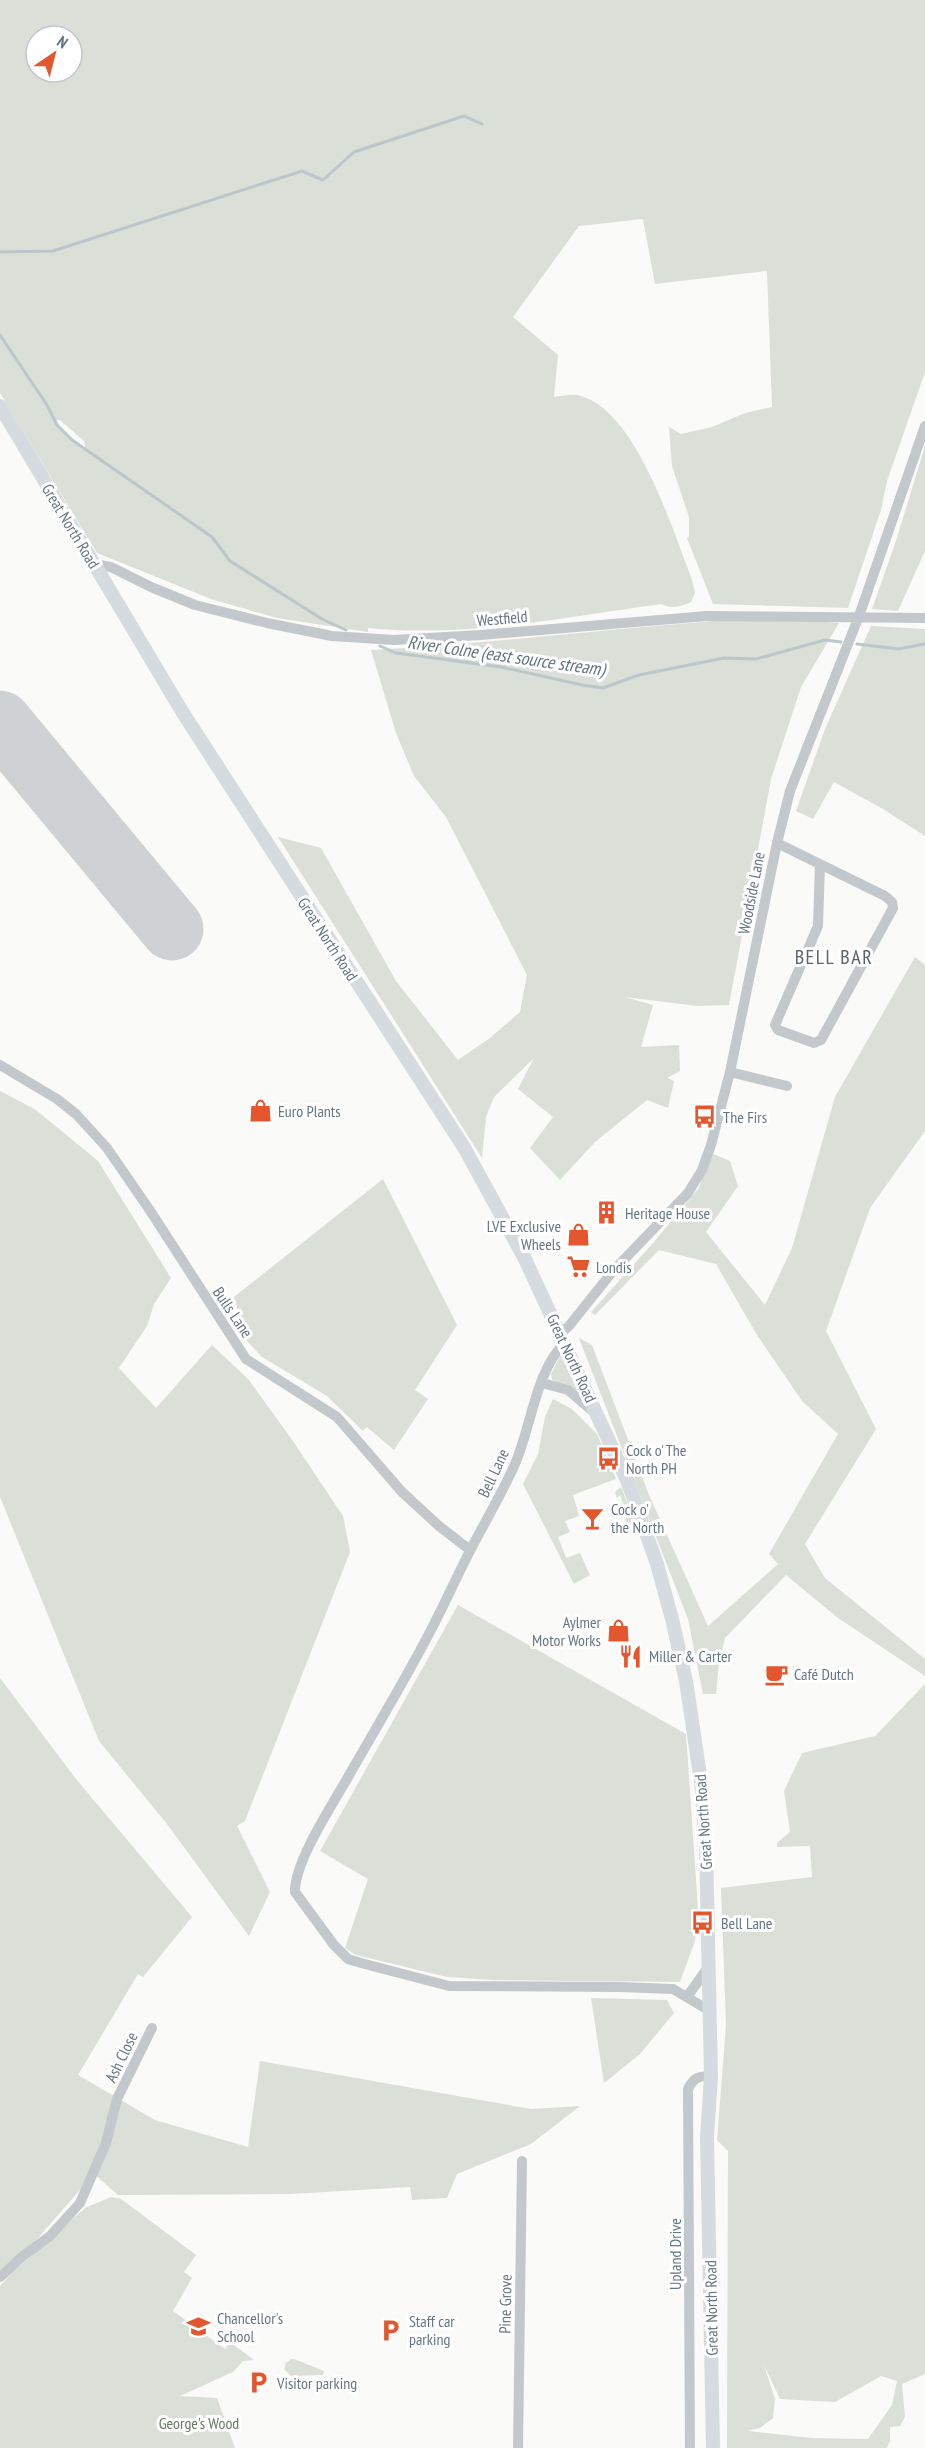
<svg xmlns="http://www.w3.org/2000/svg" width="925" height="2448" viewBox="0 0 925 2448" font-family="'PT Sans Narrow',sans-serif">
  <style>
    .green { fill: #dadfd7; fill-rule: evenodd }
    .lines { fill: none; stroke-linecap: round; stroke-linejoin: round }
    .stream { stroke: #bbc7cb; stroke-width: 3 }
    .runway { stroke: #ced2d4; stroke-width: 63 }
    .minor { stroke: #c3c8cc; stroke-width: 10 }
    .major { stroke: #d6dbdf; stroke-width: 14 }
    .labels { text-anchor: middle; stroke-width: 6; stroke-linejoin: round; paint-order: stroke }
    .street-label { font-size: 16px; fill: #657683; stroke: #fff }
    .poi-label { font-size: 16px; fill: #657683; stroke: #fff; text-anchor: start }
    .park-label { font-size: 16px; fill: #687a64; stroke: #fff }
    .water-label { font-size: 18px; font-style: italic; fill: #60757c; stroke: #fff }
    .quarter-label { font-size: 20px; letter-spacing: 1.5px; fill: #57646e; stroke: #fff }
  </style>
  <rect width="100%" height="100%" fill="#fafaf8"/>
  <path class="green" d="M0 0H925V372L887 481 881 510 848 608 713 604 687 538 689 537V517L672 466 669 427 681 434 712 427 745 413 772 407 767 271 655 284 643 219 579 226 513 317 558 355 554 397C561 396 570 394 577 395 635 406 673 531 692 580L695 593 691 602C681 607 671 609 661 604 564 617 466 638 368 628V632L277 618 211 599 97 553 0 393ZM36 36H72V72H36ZM57 420H60L84 441 86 451 67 437 55 422Z
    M925 446V551L898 611 872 609 896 541Z
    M730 620H800L839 623 801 687 771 779 729 1005 697 1006 625 997 653 1005 641 1047 679 1045 680 1071 667 1078 674 1081 668 1108 647 1100 595 1142 560 1180 530 1148 553 1117 518 1089 534 1058 494 1097 486 1117 482 1158 278 837 321 848 396 981 458 1060 490 1038 520 1012 527 975 446 817 414 776 396 733 371 650C491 644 610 628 730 620Z
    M871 626 925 629V836L883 809 834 782 813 819 796 811 825 729Z
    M915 957 925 965V1131L870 1208 826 1331 876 1429 805 1544 825 1578 925 1659V1676L838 1618 786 1575 725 1638 719 1663 716 1694H703L688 1619 579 1338 592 1345 649 1495 708 1626 778 1564 769 1554 838 1434 802 1401 757 1335 716 1264 659 1250 595 1315 591 1312 653 1243 699 1188 711 1153 730 1161 738 1186 706 1232 765 1305 792 1248 835 1097Z
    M0 1091 36 1110 98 1161 171 1278 154 1304 147 1326 119 1368 156 1408 212 1345 249 1380 295 1444 343 1516 350 1552 245 1821 237 1826 270 1892 249 1936 167 1824 99 1741 0 1497Z
    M383 1179 457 1325 415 1390 428 1399 394 1450 367 1427 363 1431 327 1396 262 1357 247 1341 234 1297Z
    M561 1355 563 1356 581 1393 552 1380 551 1374Z
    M553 1399 572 1409 597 1434 616 1479 573 1495 579 1516 565 1521 570 1532 558 1537 566 1558 580 1553 590 1575 574 1584 523 1484 538 1454 545 1417Z
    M621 1487 636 1526 631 1528 628 1527 625 1520 628 1516 620 1495 617 1498 615 1492Z
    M458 1605 686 1734 698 1908 695 1941 680 1982 493 1980 447 1977 356 1955 345 1948 368 1879 320 1851Z
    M0 1678 76 1779 192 1917 143 1977 138 1974 78 2075 155 2120 248 2147 260 2061 531 2109 580 2106 531 2144 457 2174 447 2198 412 2200 410 2187 290 2194 118 2195 94 2174 37 2239 0 2270Z
    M925 1684V2374L902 2384 905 2417 900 2426 890 2427V2441L887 2448H727L728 2151 717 2140 726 2025 721 1888 812 1877 810 1846 777 1847V1843L790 1832 784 1791 802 1753 875 1736ZM764 2365 780 2399 835 2402 881 2376 897 2381 892 2405 868 2439 812 2438 748 2431 760 2428 773 2418 775 2399Z
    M591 1998 667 2000 674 2013 640 2054 604 2083Z
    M111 2197 121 2199 196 2255 184 2272 192 2278 173 2311 225 2349 230 2342 254 2360 243 2361 233 2372 180 2396 217 2398 235 2448H0V2286L12 2273 85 2208Z
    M291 2359H294L324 2371 323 2375 291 2376 284 2369 286 2363Z"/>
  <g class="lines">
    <path class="stream" d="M0 252 53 251 302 171 323 180 354 152 464 116 482 124
      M0 335 47 405 57 425 72 440 212 537 230 561 322 619 346 630
      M857 644 898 649 925 644
      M380 646 396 653 501 667 582 685 603 688 639 675 724 658 756 659 825 640 841 642"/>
    <path class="runway" d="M0 722 172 929"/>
    <path class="minor" d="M93 564 111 567 151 587 195 605 267 623 332 636 394 640 481 635 707 616 925 618
      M777 843 885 896 892 902 893 908 821 1040 814 1043 778 1030 775 1025 818 926 820 864
      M0 1065 57 1099 76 1114 107 1148 151 1212 246 1359 337 1417 402 1492 439 1526 470 1550
      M730 1072 787 1086
      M561 1333 569 1326 613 1271 688 1193 702 1170 711 1145 730 1072 777 843 790 791 859 616 925 426
      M565 1343C536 1369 531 1428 515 1464 502 1493 486 1520 471 1549 457 1576 445 1603 431 1630 405 1680 376 1728 348 1777 333 1804 294 1862 295 1892L334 1945 348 1959 361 1963 449 1986 619 1987 673 1989 710 2011
      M542 1383 568 1390 595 1413
      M687 1997 709 1966
      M0 2277 23 2256 50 2236 80 2203 106 2143 117 2099 152 2028
      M518 2448 522 2161
      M690 2448 688 2089C694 2077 699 2076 711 2076"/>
    <path class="major" d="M0 406 183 713 465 1149 525 1259 627 1480 657 1564 672 1619 686 1681 701 1782 706 1846 711 2076 707 2137 713 2448"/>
  </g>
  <defs>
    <symbol id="shop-bare" viewBox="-9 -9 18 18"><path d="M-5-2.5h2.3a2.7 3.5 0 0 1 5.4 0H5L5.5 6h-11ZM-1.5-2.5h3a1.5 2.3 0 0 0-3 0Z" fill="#e4572e" stroke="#fff" stroke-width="2.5" paint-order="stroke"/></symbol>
    <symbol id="bus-bare" viewBox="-9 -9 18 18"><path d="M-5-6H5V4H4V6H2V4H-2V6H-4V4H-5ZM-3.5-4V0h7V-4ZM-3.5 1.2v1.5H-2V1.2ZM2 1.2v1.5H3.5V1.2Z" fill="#e4572e" stroke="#fff" stroke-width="2.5" paint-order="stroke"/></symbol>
    <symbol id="building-bare" viewBox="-9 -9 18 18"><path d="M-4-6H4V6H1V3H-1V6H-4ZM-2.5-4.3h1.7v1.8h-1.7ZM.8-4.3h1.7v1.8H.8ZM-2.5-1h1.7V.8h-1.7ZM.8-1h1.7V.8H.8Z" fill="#e4572e" stroke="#fff" stroke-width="2.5" paint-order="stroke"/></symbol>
    <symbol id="supermarket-bare" viewBox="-9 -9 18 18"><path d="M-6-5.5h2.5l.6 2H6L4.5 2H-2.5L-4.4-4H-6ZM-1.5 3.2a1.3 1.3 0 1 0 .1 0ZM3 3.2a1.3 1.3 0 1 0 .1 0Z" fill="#e4572e" stroke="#fff" stroke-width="2.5" paint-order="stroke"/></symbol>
    <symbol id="bar-bare" viewBox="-9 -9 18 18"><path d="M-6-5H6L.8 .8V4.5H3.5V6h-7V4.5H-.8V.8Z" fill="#e4572e" stroke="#fff" stroke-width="2.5" paint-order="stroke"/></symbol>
    <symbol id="restaurant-bare" viewBox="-9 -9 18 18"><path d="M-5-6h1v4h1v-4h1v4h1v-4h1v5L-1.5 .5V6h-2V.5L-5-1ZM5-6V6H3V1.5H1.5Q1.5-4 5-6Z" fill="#e4572e" stroke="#fff" stroke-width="2.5" paint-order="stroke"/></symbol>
    <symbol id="cafe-bare" viewBox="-9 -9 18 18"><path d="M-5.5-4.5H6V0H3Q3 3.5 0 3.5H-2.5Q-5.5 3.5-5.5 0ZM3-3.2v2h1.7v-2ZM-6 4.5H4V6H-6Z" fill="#e4572e" stroke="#fff" stroke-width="2.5" paint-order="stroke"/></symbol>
    <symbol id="school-bare" viewBox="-9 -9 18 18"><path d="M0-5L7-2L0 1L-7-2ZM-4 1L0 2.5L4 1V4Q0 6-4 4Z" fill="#e4572e" stroke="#fff" stroke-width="2.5" paint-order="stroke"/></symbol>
    <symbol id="parking-bare" viewBox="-9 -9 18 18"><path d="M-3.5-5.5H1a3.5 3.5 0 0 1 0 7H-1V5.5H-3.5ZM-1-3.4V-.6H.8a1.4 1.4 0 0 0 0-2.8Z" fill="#e4572e" stroke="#fff" stroke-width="2.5" paint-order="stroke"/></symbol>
  </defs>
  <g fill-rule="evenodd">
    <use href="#shop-bare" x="244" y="1094" width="33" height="33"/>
    <use href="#bus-bare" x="688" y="1100" width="33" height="33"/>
    <use href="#building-bare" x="590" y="1196" width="33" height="33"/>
    <use href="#shop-bare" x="562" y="1218" width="33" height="33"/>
    <use href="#supermarket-bare" x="562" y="1250" width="33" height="33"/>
    <use href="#bus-bare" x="592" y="1442" width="33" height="33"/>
    <use href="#bar-bare" x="576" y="1502" width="33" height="33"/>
    <use href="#shop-bare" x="602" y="1614" width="33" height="33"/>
    <use href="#restaurant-bare" x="614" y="1640" width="33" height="33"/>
    <use href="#cafe-bare" x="760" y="1658" width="33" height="33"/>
    <use href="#bus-bare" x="686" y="1906" width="33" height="33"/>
    <use href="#school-bare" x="182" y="2310" width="33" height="33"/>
    <use href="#parking-bare" x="374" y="2314" width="33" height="33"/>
    <use href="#parking-bare" x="242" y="2366" width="33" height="33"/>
  </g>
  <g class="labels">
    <g class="street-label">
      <text transform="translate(71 526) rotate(59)" y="6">Great North Road</text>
      <text transform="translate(502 618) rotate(-5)" y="6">Westfield</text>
      <text transform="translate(751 893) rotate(-79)" y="6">Woodside Lane</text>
      <text transform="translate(328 939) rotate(57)" y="6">Great North Road</text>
      <text transform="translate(233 1312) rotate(56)" y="6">Bulls Lane</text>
      <text transform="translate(572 1358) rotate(65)" y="6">Great North Road</text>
      <text transform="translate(493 1473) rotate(-65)" y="6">Bell Lane</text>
      <text transform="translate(703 1822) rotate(-94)" y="6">Great North Road</text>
      <text transform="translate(121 2057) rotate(-64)" y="6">Ash Close</text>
      <text transform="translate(675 2254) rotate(-90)" y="6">Upland Drive</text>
      <text transform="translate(505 2304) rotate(-89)" y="6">Pine Grove</text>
      <text transform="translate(711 2308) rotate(-91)" y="6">Great North Road</text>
    </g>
    <g class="poi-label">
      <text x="278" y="1117">Euro Plants</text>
      <text x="723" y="1123">The Firs</text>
      <text x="625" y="1219">Heritage House</text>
      <text x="561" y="1232" text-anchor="end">LVE Exclusive<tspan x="561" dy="18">Wheels</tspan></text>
      <text x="596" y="1273">Londis</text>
      <text x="626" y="1456">Cock o' The<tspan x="626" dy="18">North PH</tspan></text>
      <text x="611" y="1515">Cock o'<tspan x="611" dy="18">the North</tspan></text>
      <text x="601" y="1628" text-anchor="end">Aylmer<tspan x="601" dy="18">Motor Works</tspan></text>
      <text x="649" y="1662">Miller &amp; Carter</text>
      <text x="794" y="1680">Café Dutch</text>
      <text x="721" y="1929">Bell Lane</text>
      <text x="217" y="2324">Chancellor's<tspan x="217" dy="18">School</tspan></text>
      <text x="409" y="2327">Staff car<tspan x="409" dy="18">parking</tspan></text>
      <text x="277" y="2389">Visitor parking</text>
    </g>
    <g class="park-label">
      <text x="199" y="2429">George's Wood</text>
    </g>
    <g class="water-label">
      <text transform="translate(506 656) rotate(8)" y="6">River Colne (east source stream)</text>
    </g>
    <g class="quarter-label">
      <text x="834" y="964">BELL BAR</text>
    </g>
  </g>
  <g transform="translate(54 54) rotate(35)"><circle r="28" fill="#ffffff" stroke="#c1c8cd" stroke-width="1.5"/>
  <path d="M0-4.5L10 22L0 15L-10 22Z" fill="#e4572e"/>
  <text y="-9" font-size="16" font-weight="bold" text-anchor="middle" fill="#657683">N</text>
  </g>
</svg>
